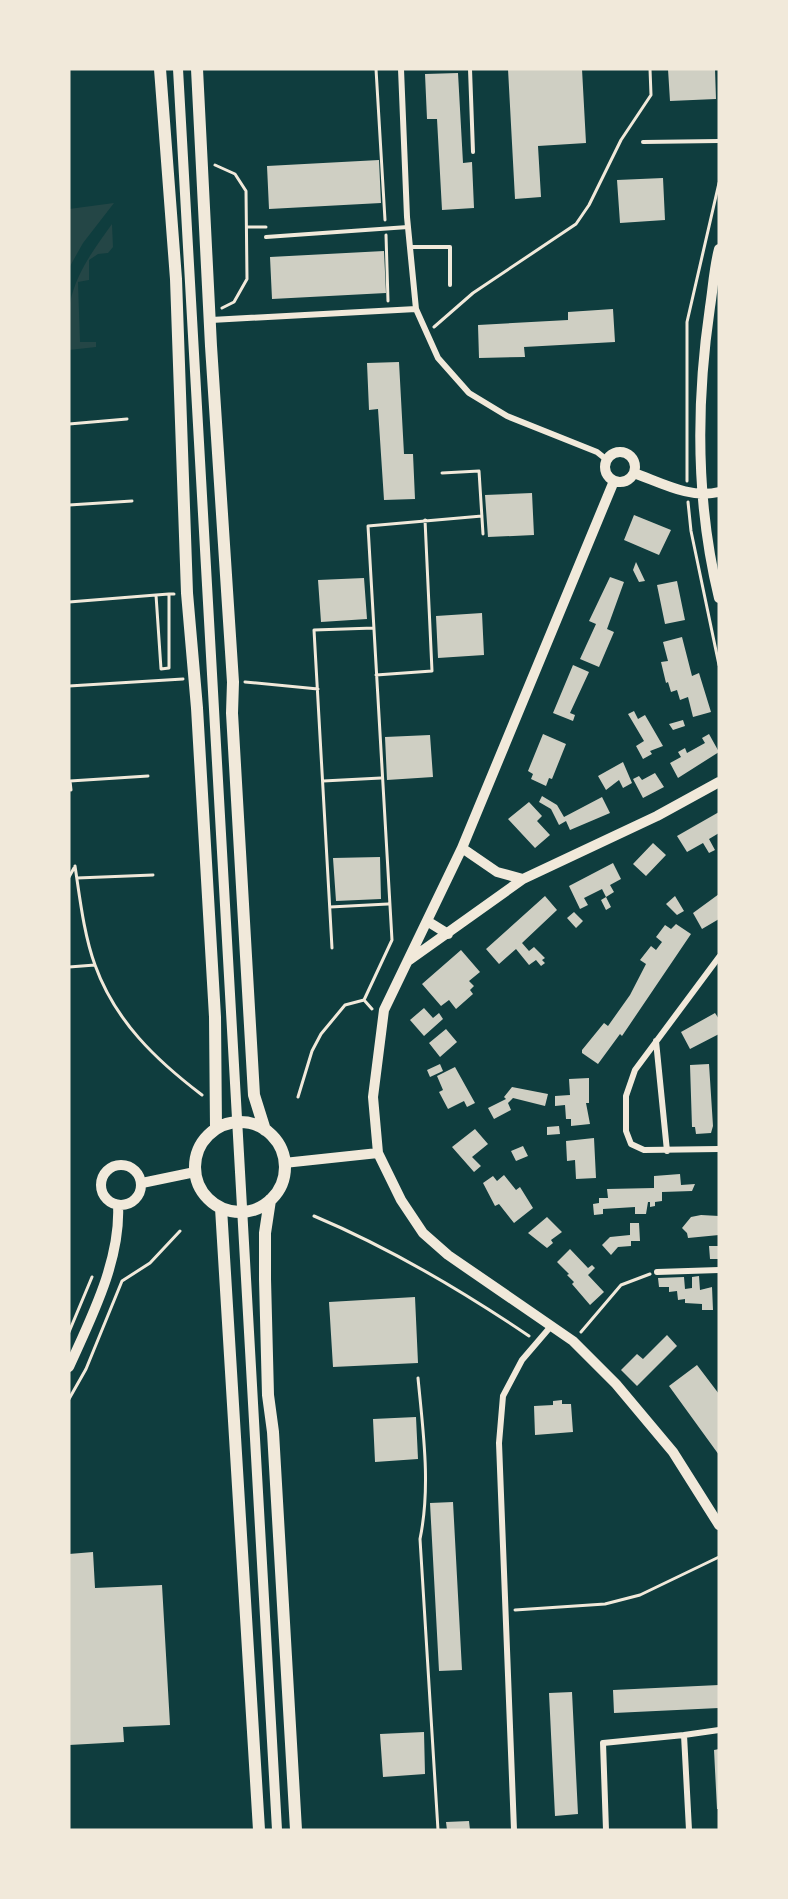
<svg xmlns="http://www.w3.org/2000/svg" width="788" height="1899" viewBox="0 0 788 1899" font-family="'Playfair Display',serif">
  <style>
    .green { fill: #244646 }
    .building { fill: #cfcfc3 }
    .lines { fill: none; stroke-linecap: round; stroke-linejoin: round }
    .path { stroke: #f1e9da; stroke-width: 3 }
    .service { stroke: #f1e9da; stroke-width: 4 }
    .minor { stroke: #f1e9da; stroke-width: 6 }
    .tertiary { stroke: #f1e9da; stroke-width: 10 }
    .secondary { stroke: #f1e9da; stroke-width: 12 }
  </style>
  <rect width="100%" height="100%" fill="#0f3d3e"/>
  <path class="green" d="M114 203 83 243 69 268V209Z
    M112 224 113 247 108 253 98 254 89 260V280L78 282 80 342H96V347L69 350C69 335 67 317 70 303 76 273 94 249 112 224Z"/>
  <path class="building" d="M508 69H582L586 143 538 146 541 197 515 199Z
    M668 69H715L716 99 670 101Z
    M458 73 463 163 472 162 474 208 442 210 437 119H427L425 74Z
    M379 160 381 203 269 209 267 166Z
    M663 178 665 220 620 223 617 180Z
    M384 251 386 293 272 299 270 257Z
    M613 309 615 342 524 347 525 357 479 358 478 325 568 320V312Z
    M399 362 404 454H413L415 499 384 500 378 409 369 410 367 363Z
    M532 493 534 535 488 537 485 495Z
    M634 515 671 530 659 555 624 540Z
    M636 562 645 581 639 582 633 570Z
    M610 577 624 582 607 629 614 632 599 667 580 659 596 624 589 621Z
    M364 578 367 619 321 622 318 580Z
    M677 581 685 620 665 624 657 585Z
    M482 613 484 655 438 658 436 616Z
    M682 637 692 676 699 673 711 712 693 717 688 697 680 700 677 690 671 692 668 682 666 683 661 662 668 661 663 642Z
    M573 665 589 672 570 713 575 715 573 721 553 713Z
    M634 711 638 719 645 715 663 746 650 751 652 754 643 759 636 746 644 741 628 714Z
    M683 720 685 726 673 730 669 724Z
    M543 734 566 744 552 779 549 778 546 786 531 779 533 774 528 771Z
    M709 734 719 752 678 778 670 763 681 757 678 752 685 748 687 753 705 743 702 738Z
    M430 735 433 777 387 780 385 737Z
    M623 762 632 783 623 788 619 780 606 790 598 776Z
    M655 773 664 787 643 798 633 779 639 776 642 780Z
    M542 796 557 805 564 817 602 797 610 813 570 830 566 821 559 825 551 809 539 802Z
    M529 802 542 816 537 821 550 835 535 848 508 819Z
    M719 812V833L709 839 715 850 709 853 703 843 687 852 677 836Z
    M653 843 666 855 646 876 633 864Z
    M380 857 381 899 336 901 333 858Z
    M613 863 621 879 610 885 614 892 606 897 611 907 606 910 601 900 606 897 602 889 584 898 588 905 580 909 569 886Z
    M719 894V919L702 929 693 913Z
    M545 896 557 910 522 943 529 951 534 947 545 958 542 960 545 963 541 966 536 960 529 965 516 949 499 964 486 949Z
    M675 896 684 911 677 915 666 904Z
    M574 912 583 921 576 928 567 918Z
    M676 924 691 934 622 1036 620 1034 598 1064 582 1053V1050L604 1023 608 1026 630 995 646 964 640 960 651 946 656 950 662 942 656 937 665 925 671 929Z
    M461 950 480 972 469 981 474 986 470 990 473 994 456 1009 449 1000 441 1006 422 984Z
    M424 1008 433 1018 439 1013 443 1019 424 1036 410 1020Z
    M715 1013 719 1019V1034L690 1049 681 1032Z
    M446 1029 457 1042 440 1057 429 1043Z
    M440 1064 443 1071 430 1077 427 1070Z
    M709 1064 713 1126 711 1133 696 1134 695 1127H692L690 1065Z
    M455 1067 475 1103 467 1107 464 1101 448 1109 439 1092 443 1090 437 1076Z
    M589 1078V1103H586L590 1124 571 1126V1119H566L565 1105 555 1106V1096L570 1095 569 1079Z
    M512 1087 548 1094 545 1106 513 1098 508 1103 511 1110 494 1119 488 1108 506 1099 504 1097Z
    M559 1126 560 1134 547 1135V1127Z
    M475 1129 488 1144 472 1157 481 1166 474 1172 452 1147Z
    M594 1138 596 1178 576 1179 575 1160 567 1161 566 1141Z
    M523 1146 528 1156 516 1161 511 1151Z
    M680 1174 681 1185 695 1184 692 1191 662 1192V1201L655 1202V1206L650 1207V1202H648L646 1214H635V1207L603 1209V1214L594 1215 593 1204 599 1203V1198H608L607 1189 654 1188V1176Z
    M504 1175 516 1190 520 1187 533 1208 514 1223 499 1204 495 1206 483 1183 493 1176 497 1181Z
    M701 1215 719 1216V1235L688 1238 687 1233 682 1228 691 1217Z
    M547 1217 562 1232 551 1240 553 1243 547 1248 528 1233Z
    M630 1223H639L640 1241H631V1246L618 1247 611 1255 602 1245 610 1237 630 1235Z
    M709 1246H719V1259H710Z
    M570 1249 588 1268 592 1265 595 1268 588 1275 604 1292 590 1305 572 1284 574 1282 567 1275 569 1274 557 1262Z
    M699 1276 700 1290 712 1287 713 1310H702V1304L685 1303V1299L678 1300 677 1291 669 1292V1287H659L658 1278 684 1277 685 1289 692 1288V1277Z
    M415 1297 418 1363 333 1367 329 1302Z
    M667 1335 677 1346 637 1386 621 1370 637 1354 643 1359Z
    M697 1365 719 1394V1455L669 1386Z
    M562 1400V1404H571L573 1432 535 1435 534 1406 553 1405V1401Z
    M416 1417 418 1459 375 1462 373 1419Z
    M453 1502 462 1670 439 1671 430 1503Z
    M93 1552 95 1588 162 1585 170 1725 123 1727 124 1742 69 1745V1554Z
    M719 1685V1708L614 1713 613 1690Z
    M572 1692 578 1814 555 1816 549 1693Z
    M424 1732 425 1774 383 1777 380 1734Z
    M719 1749V1809H717L714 1750Z
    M469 1821 470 1830H447L446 1822Z"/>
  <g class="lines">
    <path class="path" d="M376 69 385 220
      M215 165 235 174 246 191 247 279 234 302 222 308
      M247 227H266
      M386 235 388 301
      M434 327 473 293 576 224 589 205 621 140 651 95 650 69
      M69 424 127 419
      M442 473 479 471 483 534
      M687 481V322L719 183
      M688 502 691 531 719 665
      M69 505 132 501
      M156 595 169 594
      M69 602 156 595 161 669 169 668V594H174
      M376 675 432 671 425 520
      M245 682 318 689
      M69 686 183 679
      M323 781 381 778
      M71 790 70 781 148 776
      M75 866C80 899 84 935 95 965 115 1021 156 1060 202 1095
      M69 877 74 868
      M77 878 153 875
      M330 907 388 904
      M332 948 314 630 374 628
      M69 967 95 965
      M364 1000 392 940 368 526 482 516
      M298 1097 312 1051 321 1034 345 1005 364 1000 372 1009
      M314 1216C390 1248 461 1290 529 1336
      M69 1332 92 1277
      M581 1332 621 1285 650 1274
      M418 1378C423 1431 431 1486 420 1539L438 1830
      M69 1399 86 1369 122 1281 150 1263 180 1231
      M515 1610 605 1604 640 1595 719 1557"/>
    <path class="service" d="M470 69 473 152
      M643 142 719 141
      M266 237 408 227
      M410 247H450V285"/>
    <path class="minor" d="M401 69 407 217 416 309 438 358 469 393 507 416 597 452 607 460
      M211 320 416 309
      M719 957 635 1070 626 1096V1131L631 1144 644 1150 719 1149
      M656 1041 667 1151
      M657 1272 719 1270
      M514 1830 499 1443 503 1396 522 1360 552 1325
      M606 1830 603 1743 684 1735
      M689 1830 684 1735 719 1730"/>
    <path class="tertiary" d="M178 69 277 1830
      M719 249C714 268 713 288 710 307 696 403 696 504 719 598
      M605 467a15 15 0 1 1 30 0a15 15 0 1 1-30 0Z
      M634 473C662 483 690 499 719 492
      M614 481 462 848 384 1010 373 1097 378 1153 401 1200 423 1233 448 1255 573 1341 616 1384 673 1452 719 1525
      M462 848 497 872 523 879
      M427 921 448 934
      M408 961 523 879 657 816 719 782
      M284 1163 378 1153
      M101 1185a20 20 0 1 1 40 0a20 20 0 1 1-40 0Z
      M142 1183 195 1172
      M69 1367C91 1318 121 1260 118 1205"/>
    <path class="secondary" d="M160 69 176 279 187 593 197 708 215 1017 216 1129
      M197 69 211 346 233 682 232 713 254 1095 265 1130
      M195 1167a45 45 0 1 1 90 0a45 45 0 1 1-90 0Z
      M270 1200 265 1233V1279L268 1395 273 1432 296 1830
      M221 1208 259 1830"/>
  </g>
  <rect width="788" height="1899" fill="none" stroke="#f1e9da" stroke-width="141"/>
</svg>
